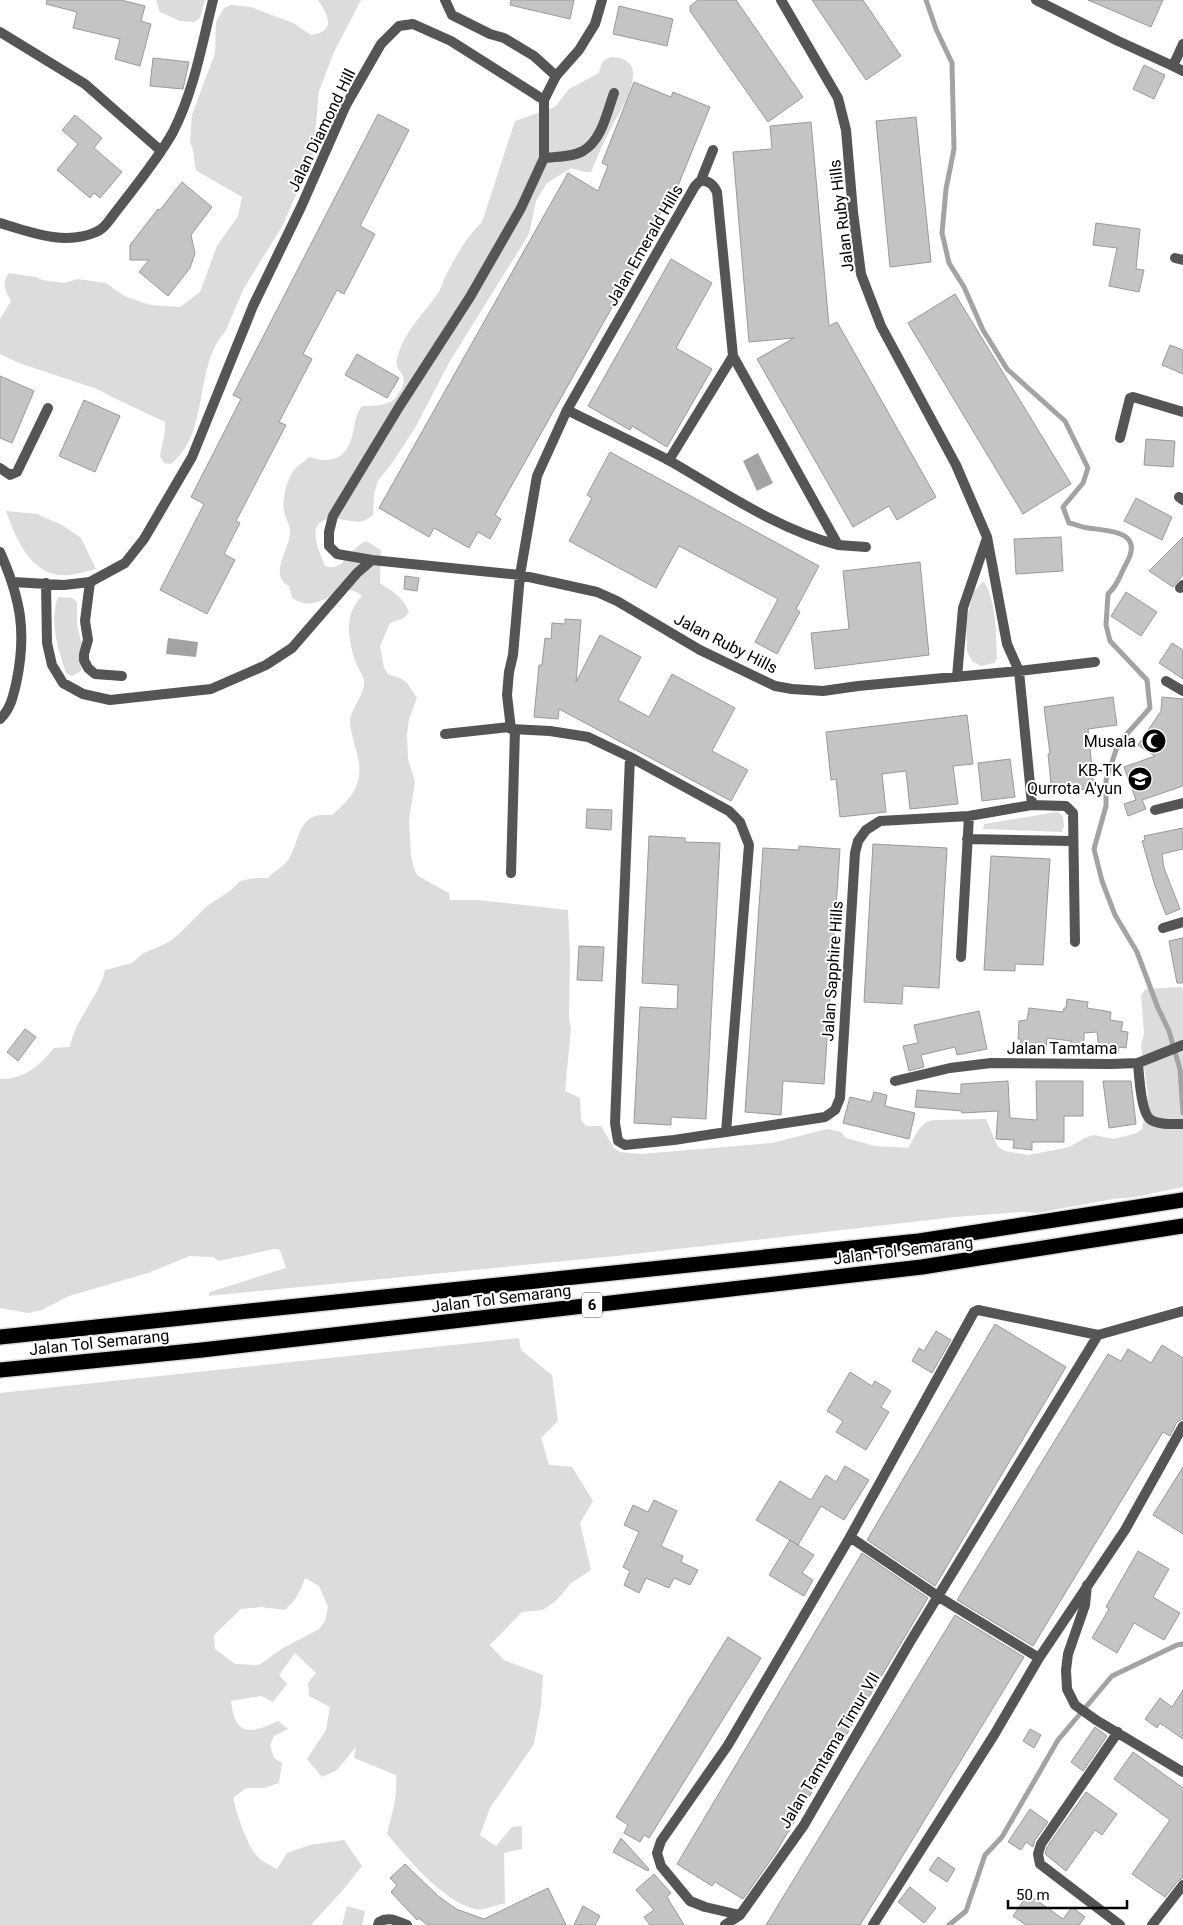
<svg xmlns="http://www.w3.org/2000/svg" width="1183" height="1925" viewBox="0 0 1183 1925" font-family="Roboto,sans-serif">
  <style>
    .green { fill: #dcdcdc; fill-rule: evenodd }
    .water { fill: #a3a3a3 }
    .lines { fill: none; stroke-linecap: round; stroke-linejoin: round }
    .stream { stroke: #a3a3a3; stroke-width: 5 }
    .building { fill: #c4c4c4; stroke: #999 }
    .highway-casing { stroke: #dbdbdb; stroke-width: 18 }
    .lane { stroke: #555; stroke-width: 10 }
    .street { stroke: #555; stroke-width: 10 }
    .highway { stroke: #000; stroke-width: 15 }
    .labels { text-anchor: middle; stroke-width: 4; stroke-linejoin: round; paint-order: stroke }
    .shield { fill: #fff; stroke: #4c4c4c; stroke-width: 1 }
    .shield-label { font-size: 15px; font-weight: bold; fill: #000 }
    .street-label { font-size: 16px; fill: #000; stroke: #fff }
    .poi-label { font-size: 16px; fill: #000; stroke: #fff; text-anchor: end }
  </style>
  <rect width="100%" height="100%" fill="#fff"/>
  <path class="green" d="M156 0H205L200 18 194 22 180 21 160 12Z
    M318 0H361L334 52 319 91 313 155 283 225 244 288 225 332C194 364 210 434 171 464L164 463 160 456C162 444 166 434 165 422L112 397 97 389 19 363 0 354V319L11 301C5 291 1 283 9 273L36 277 42 280 64 283 77 279 106 283 124 296 150 305 180 307 200 292 217 246 238 216 242 197 197 171C192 161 196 152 190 143L192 115 215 53 216 22 224 8 231 5 251 7 293 23 311 35C337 31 328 15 318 0Z
    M611 57C621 57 633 61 633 73 633 93 619 113 610 130 603 144 597 157 591 172H584L571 168 547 183 536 201 529 234 450 361 415 428 392 463 378 481 374 494 373 515C370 517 366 520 363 521 356 523 346 520 339 519 303 515 317 546 325 566 344 573 349 548 366 541L381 550 380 583C392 591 404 598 409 612L404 618 390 623 380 646 384 668 388 674 402 679 407 683 417 698 409 719 407 735 408 759 415 782 409 820 411 855 414 869 418 876 449 893 450 900H478L568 910 570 957 569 1017 571 1029 565 1091 580 1098 581 1120 586 1126H601L614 1148 620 1152 641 1154 772 1143 827 1129 841 1132 846 1138 875 1146 908 1148C916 1136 920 1120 936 1120L986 1119 998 1147 1005 1151 1029 1155 1069 1147 1085 1138 1093 1135 1114 1139 1137 1133 1142 1129 1148 1096 1141 1046 1144 1033 1141 995 1146 989 1181 987 1183 989V1187L1136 1197 1113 1199 1037 1213 1023 1212 955 1217 616 1256 208 1296 210 1292 286 1268 280 1250 274 1249 219 1261 213 1257 190 1256 148 1273 69 1296 42 1310 28 1313 0 1308V1079C25 1079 39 1066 54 1048L70 1047C75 1018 99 998 105 970L132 963 142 954 169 942 181 932 207 906 230 891 240 881 254 878H268C274 871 283 867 288 860 298 847 297 821 316 816 321 814 327 815 332 815 358 793 365 779 355 746 353 738 350 728 350 720 352 706 365 695 364 681 363 674 358 669 356 663 348 640 343 615 362 596 338 575 323 618 292 598L289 586C268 575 289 551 290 533 291 526 285 518 284 511 282 500 286 483 292 473 295 467 304 462 309 457 319 460 331 462 340 456 358 442 350 421 362 406 373 406 391 406 397 396 414 372 393 374 397 359 404 331 423 315 439 292 442 287 443 280 446 275 456 256 467 236 482 222L515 121 555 107 569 89 599 73C601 64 602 60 611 57Z
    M6 511 37 514 62 525 81 538 96 569C87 571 78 574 69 575 32 579 16 539 6 511Z
    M984 581C997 604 996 634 997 659L994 663 981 666 972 661 967 651 966 620 974 591Z
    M58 597 72 598 77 602V625L83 649 81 671 72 676 66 673C58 649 49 622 58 597Z
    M1057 812 1063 816 1064 826 1062 832 983 829 984 824Z
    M519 1338 521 1350 552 1375 558 1421 541 1438 549 1465 572 1467 593 1501 580 1523 591 1570 571 1583 557 1600 543 1610 522 1612 490 1645 504 1660 543 1675 541 1706 534 1744 490 1808 480 1835 496 1846 512 1827 522 1826V1849L504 1853 505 1903C497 1905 483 1911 475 1909 444 1902 407 1858 387 1834 392 1814 398 1795 396 1775L354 1758 356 1747 337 1770 322 1777 307 1759 326 1730 330 1707 309 1696 308 1683 316 1673 295 1653 279 1675 287 1684 273 1702 261 1696 231 1701C235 1737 251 1734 278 1721L288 1729 274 1736 270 1745 274 1758 282 1763 279 1783 265 1788H246L233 1798C237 1814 247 1848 260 1859 265 1863 272 1866 277 1869L287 1853 310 1845 344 1840 362 1866 342 1891 311 1925H0V1393ZM305 1578 319 1586 328 1607 325 1621 319 1629 283 1648 259 1665 235 1664 215 1649 214 1635 241 1609 261 1607 285 1610C296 1600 300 1592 305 1578Z
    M347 1906 365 1911 362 1925H342Z"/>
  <path class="water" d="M758 453 773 483 757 491 743 461Z
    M168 638 198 642 196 657 166 654Z"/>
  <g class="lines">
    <path class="stream" d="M926 0 936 29 952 63 954 149 946 189 942 233 949 263 964 287 983 330 1007 369 1065 421 1088 468 1083 483 1063 507 1069 523C1075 524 1081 527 1088 528 1110 531 1145 531 1126 564 1119 577 1119 583 1108 594L1106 625 1110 641 1147 680 1150 708 1118 744 1106 780V806L1094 849 1102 881 1115 915 1137 952 1158 1008 1169 1031 1180 1069 1183 1113
      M949 1925 966 1911 985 1855 1002 1837 1058 1740 1112 1676 1177 1645 1183 1644"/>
  </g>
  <path class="building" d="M47 0H121L145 6 141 21 151 24 140 66 115 59 120 39 73 28 77 12 46 4Z
    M511 0H574L570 19 510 5Z
    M698 0H736L803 97 768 122 690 11V6Z
    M812 0H863L901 56 866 80Z
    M1088 0H1163L1151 27Z
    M619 6 673 19 667 46 613 34Z
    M153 58 189 62 183 89 150 86Z
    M1144 65 1165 75 1154 99 1133 89Z
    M634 82 671 97 673 92 710 107 675 193 670 191 653 230 655 231 495 515 501 519 490 539 478 532 469 548 434 528 429 537 379 508 568 173 598 191 608 166 602 163Z
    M378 114 409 130 360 226 375 234 344 294 337 290 303 354 312 359 279 422 286 425 236 521 240 523 224 554 235 560 207 614 160 590 204 504 191 497 241 399 233 395Z
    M75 115 102 138 94 148 122 172 100 198 94 193 90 198 57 170 78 144 62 130Z
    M916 117 931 262 890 267 876 121Z
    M811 122 829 326 837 322 936 497 897 520 889 506 853 527 757 359 794 338 749 342 733 152 772 149 770 126Z
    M182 182 212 207 191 235 195 253 190 268 168 296 139 272 149 260H130V245L158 209 160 210Z
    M1096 223 1140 229 1136 269 1144 270 1139 292 1109 286 1117 248 1093 245Z
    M671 259 712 283 676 348 712 369 667 447 632 426 630 430 588 406Z
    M955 294 1071 484 1023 514 908 323Z
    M1170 345 1183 350V374L1162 365Z
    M357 354 399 378 387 398 345 375Z
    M0 376 34 391 12 443 0 438Z
    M84 400 120 416 95 472 59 456Z
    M1146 439 1175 441 1173 467 1144 465Z
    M610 452 819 566 796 609 800 612 777 654 755 642 778 599 679 546 656 588 569 541 592 498 587 495Z
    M1136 498 1172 517 1162 540 1124 521Z
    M1061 537 1063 571 1016 574 1014 539Z
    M1183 537V575L1173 587 1149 571Z
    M920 562 929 655 815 669 811 633 849 629 843 571Z
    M405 576 419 578 417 591 404 589Z
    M1126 592 1157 612 1141 636 1111 616Z
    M565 619 581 620 576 682 600 635 641 657 618 700 649 717 672 674 735 708 712 751 748 770 731 801 559 709 558 719 534 717 539 665H542L545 638 551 639 552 623 565 624Z
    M1172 643 1183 650V679L1159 663Z
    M1113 697 1117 725 1088 729 1094 788 1052 793 1048 754H1050L1044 707Z
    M1162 697 1183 699V786L1142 800 1146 809 1128 816 1124 804 1136 800 1124 767 1155 756 1138 745 1161 711Z
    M967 715 973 764 953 766 958 804 910 809 906 771 882 774 886 812 840 817 836 779 831 780 826 732Z
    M1010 759 1015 797 982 801 978 763Z
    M587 809 612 810 611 830 586 828Z
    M1183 828V849L1162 854 1164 868 1180 909 1166 915 1155 886 1142 841 1145 840 1144 836Z
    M649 836 685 838V842L720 843 706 1119 671 1117V1125L634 1123 640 1007 677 1009 678 985 642 983Z
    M873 844 947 848 939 988 903 986 902 1004 864 1002Z
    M799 846 840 849 824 1084 783 1081 781 1115 745 1112 763 848 799 850Z
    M991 856 1050 859 1043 965 1015 964V971L984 970Z
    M1183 938V983H1177L1169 941Z
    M579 946 604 947 602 981 577 980Z
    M1067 999 1088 1002 1087 1008 1111 1012 1110 1020 1123 1022 1121 1031 1128 1032 1126 1048 1119 1047 1118 1053 1099 1050 1097 1032 1084 1033V1047L1071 1045V1041L1047 1038 1045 1054 1020 1051 1021 1039H1018L1019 1021 1027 1020 1029 1008 1063 1012 1064 1008H1066Z
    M979 1011 987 1049 957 1055 955 1047 921 1055 924 1067 909 1071 903 1046 918 1043 914 1025Z
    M25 1029 36 1037 18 1061 7 1052Z
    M1008 1081 1010 1118 1037 1120 1036 1081H1083V1116H1064V1142H1032V1150L1013 1148 1014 1140 996 1139 998 1111 962 1113V1111L915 1107 917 1090 961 1094V1084Z
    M1103 1081H1131L1136 1124 1109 1128Z
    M874 1092 887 1095 885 1106 915 1113 909 1139 843 1123 850 1097 871 1102Z
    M995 1324 1066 1367 935 1586 867 1540Z
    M936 1331 951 1340 932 1373 912 1361 919 1348 924 1351Z
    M1162 1345 1183 1358V1419L1177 1422 1170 1436 1163 1432 1033 1646 957 1600 1108 1354 1121 1361 1128 1349 1151 1363Z
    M850 1372 872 1386 875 1381 891 1391 881 1407 889 1412 866 1450 836 1432 843 1421 827 1411Z
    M845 1466 869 1480 844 1520 821 1506 798 1545 756 1520 780 1481 811 1500 826 1475 836 1482Z
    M1183 1467V1534L1153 1515Z
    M654 1500 677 1511 661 1546 683 1556 681 1562 698 1570 690 1585 674 1578 669 1588 646 1578 639 1593 624 1585 630 1571 623 1567 639 1532 624 1525 633 1505 648 1512Z
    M790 1540 814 1555 802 1573 813 1580 804 1596 769 1575Z
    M1138 1551 1169 1569 1153 1597 1180 1613 1164 1640 1134 1623 1117 1653 1092 1638 1109 1609 1106 1607Z
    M862 1553 928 1598 775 1854 743 1899 715 1882 712 1886 677 1864Z
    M955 1615 1024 1657 894 1870 860 1925H766Z
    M728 1637 761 1658 649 1838 644 1835 640 1842 624 1833 628 1825 616 1817Z
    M1183 1690V1739L1160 1723 1157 1728 1145 1719 1160 1698 1172 1707Z
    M1095 1727 1107 1736 1083 1771 1071 1762Z
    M1030 1729 1041 1735 1034 1748 1023 1741Z
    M1133 1752 1183 1788V1878L1178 1881 1165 1897 1132 1874 1170 1820 1114 1779Z
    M1086 1792 1117 1814 1102 1835 1095 1830 1066 1871 1045 1854 1047 1847Z
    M1030 1809 1048 1822 1035 1840 1033 1847 1026 1842 1021 1850 1008 1842Z
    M621 1838 649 1869 648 1871 613 1852Z
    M938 1857 955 1869 947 1882 929 1870Z
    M405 1864 438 1896 456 1909 484 1919 548 1888 566 1925H427L419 1918 417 1920 391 1892 397 1885 390 1878Z
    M654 1874 671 1893 667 1897 684 1925H650L644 1917 654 1910 636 1890Z
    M910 1887 936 1908 924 1923 898 1902Z
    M1028 1894 1063 1919 1072 1907 1085 1917 1079 1925H1026L1013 1916Z
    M583 1906 600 1916 595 1925H574Z"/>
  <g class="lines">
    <defs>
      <path id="highway" d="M0 1337 919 1241 1183 1200
        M0 1370 202 1350 922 1267 1183 1226"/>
    </defs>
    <use href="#highway" class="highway-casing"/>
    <path class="lane" d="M544 158C556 157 572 157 583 151 602 140 607 112 614 93
      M90 582 85 621 88 640 84 654V660L88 668 95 674 122 676"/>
    <path class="street" d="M445 0 452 15 490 34 504 38 534 56 556 76
      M602 0 595 24 579 50 556 76 544 100V158L521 208 470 297 399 407 333 516 329 532V546L337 554 372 560 520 575 597 592 617 601 700 650 775 686 792 689 823 691 858 686 1019 671 1095 662
      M781 0 838 98 846 130 853 212 861 274 881 326 956 465 987 537 1007 644 1019 671 1032 805
      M1036 0 1118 41 1173 66
      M0 32 85 84 160 150
      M1183 44 1173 66 1183 71
      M701 180 713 150
      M0 223C30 232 65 246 96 232 101 230 105 226 108 222 129 194 157 161 173 132 194 91 202 44 213 0
      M1175 258 1183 260
      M567 410C601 427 636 443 670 461 724 492 777 529 838 545L733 356 717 192C713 184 710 182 701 180L695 186 567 410 537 476 520 575 513 655 509 672 507 695 511 729 550 731 588 737 630 757 729 811 740 822 749 845 726 1132
      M1120 438 1130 398 1133 397 1183 412
      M669 460 733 356
      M0 468 10 475 17 472 48 408
      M1179 497 1183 500
      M838 545 866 547
      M0 552C21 599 27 633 16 684 13 697 10 710 0 719
      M13 582 64 585 90 582 125 563 144 539 192 457 253 306 301 207 346 105 381 44 399 26 413 24 451 41 544 100
      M46 583 47 643 52 665 63 683 83 694 110 700 211 689 266 665 292 648 357 573 372 560
      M1180 588 1183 585
      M957 677 963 608 987 538
      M1166 681 1183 691
      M445 734 510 727
      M630 757 615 1123 618 1141 625 1145 674 1140 825 1117 835 1110 840 1098 855 853 858 841 866 830 880 821 969 816 1032 805 1066 806 1073 813 1075 942
      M1155 810 1183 803
      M967 839 1072 841
      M511 873 515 730
      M1163 928 1183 922
      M961 957 969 816
      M1138 1063C1139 1075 1141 1114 1151 1120 1159 1125 1174 1124 1183 1124
      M895 1081 950 1068 991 1063 1111 1064 1138 1063 1183 1045
      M850 1537 939 1597 1039 1658
      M1087 1585 1085 1605 1068 1654 1066 1670 1067 1689 1075 1705 1096 1720 1183 1772
      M1118 1732 1041 1844 1038 1854 1040 1864 1120 1925
      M740 1915 705 1907 690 1901 661 1866 657 1853 661 1841 728 1745 850 1537 974 1312 978 1310 1098 1335 1183 1311
      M378 1925 379 1922C389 1916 397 1921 407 1925
      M725 1925 740 1915 804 1825 910 1642 1098 1335
      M873 1925 994 1735 1039 1658 1125 1530 1183 1426
      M1152 1925 1183 1885"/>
    <use href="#highway" class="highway"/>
  </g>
  <defs>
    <symbol id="mosque-disc" viewBox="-11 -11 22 22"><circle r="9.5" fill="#000" stroke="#fff"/><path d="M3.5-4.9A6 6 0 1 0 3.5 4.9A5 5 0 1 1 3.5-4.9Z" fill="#fff"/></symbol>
    <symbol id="school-disc" viewBox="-11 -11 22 22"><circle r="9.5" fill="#000" stroke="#fff"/><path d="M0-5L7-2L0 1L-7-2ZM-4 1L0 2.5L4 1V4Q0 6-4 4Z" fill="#fff"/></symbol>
  </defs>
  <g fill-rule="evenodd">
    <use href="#mosque-disc" x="1140" y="727" width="28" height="28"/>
    <use href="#school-disc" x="1126" y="765" width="28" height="28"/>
  </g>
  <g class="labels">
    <rect class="shield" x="582" y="1292.5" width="20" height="25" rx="4"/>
    <g class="shield-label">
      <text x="592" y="1310">6</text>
    </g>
    <g class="street-label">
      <text transform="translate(321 130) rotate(-64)" y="6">Jalan Diamond Hill</text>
      <text transform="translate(841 216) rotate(-97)" y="6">Jalan Ruby Hills</text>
      <text transform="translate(644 245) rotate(-60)" y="6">Jalan Emerald Hills</text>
      <text transform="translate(726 643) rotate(27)" y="6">Jalan Ruby Hills</text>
      <text transform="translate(832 971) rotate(-86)" y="6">Jalan Sapphire Hills</text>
      <text x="1062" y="1054">Jalan Tamtama</text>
      <text transform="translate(903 1250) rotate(-7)" y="6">Jalan Tol Semarang</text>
      <text transform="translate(501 1298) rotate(-7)" y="6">Jalan Tol Semarang</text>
      <text transform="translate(99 1342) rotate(-6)" y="6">Jalan Tol Semarang</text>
      <text transform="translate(829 1750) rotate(-59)" y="6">Jalan Tamtama Timur VII</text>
    </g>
    <g class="poi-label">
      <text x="1136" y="747">Musala</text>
      <text x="1122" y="776">KB-TK<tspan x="1122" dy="18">Qurrota A'yun</tspan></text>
    </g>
  </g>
  <path d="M1008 1900v8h119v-8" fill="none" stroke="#000000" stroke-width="2.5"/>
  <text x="1016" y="1900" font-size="15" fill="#000000" stroke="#ffffff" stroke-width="4" paint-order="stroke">50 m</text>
</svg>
